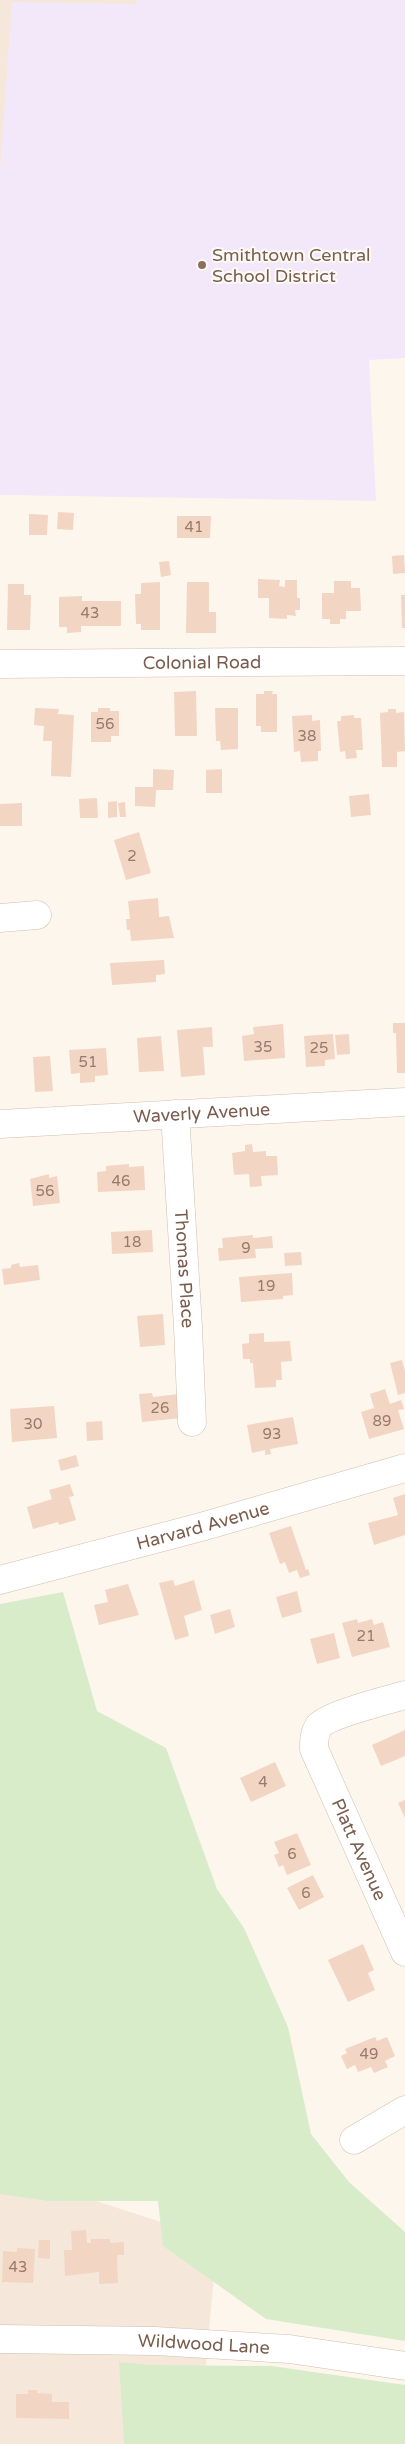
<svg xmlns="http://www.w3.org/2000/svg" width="405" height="2444" viewBox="0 0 405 2444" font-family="'Varela Round',sans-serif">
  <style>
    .residential { fill: #f5e8da }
    .education { fill: #f3e8fa }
    .green { fill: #d8ecc9 }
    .building { fill: #f3d5c3 }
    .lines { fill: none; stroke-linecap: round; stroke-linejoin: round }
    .minor-casing { stroke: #d1beb0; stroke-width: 29 }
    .minor { stroke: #fff; stroke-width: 28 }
    .education-dot { fill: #8d6e63; stroke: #fffaf3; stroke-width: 2 }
    .labels { text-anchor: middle; stroke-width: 4; stroke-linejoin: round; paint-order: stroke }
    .number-label { font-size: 15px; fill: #987a6a }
    .education-label { font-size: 18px; fill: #785e54; stroke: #fffaf3; text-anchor: start }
    .street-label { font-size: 18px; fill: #7a5c4d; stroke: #fffaf3 }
  </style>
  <rect width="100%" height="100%" fill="#fdf6ec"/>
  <path class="residential" d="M0 0H137V4L4 141 0 172Z
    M0 2170 217 2240 199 2444H0Z"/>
  <path class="education" d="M137 0H405V358L369 360 376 501 0 495V172L12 2 136 4Z"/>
  <path class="green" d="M63 1592 97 1711 166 1748 217 1889 244 1928 288 2027 311 2134 349 2182 405 2232V2341L266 2319 163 2246 158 2201H48L0 2194V1604Z
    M119 2362 151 2365 271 2366 405 2385V2444H124Z"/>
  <path class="building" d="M58 512 74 513 73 530 57 529Z
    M29 514 48 515 47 535H29Z
    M177 516H211L210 538H177Z
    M404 555 405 573 393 574 392 556Z
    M169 561 171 575 161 577 159 562Z
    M258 579 280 580 279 586 285 587V580H297V598H300V610H295L296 616 287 615V619L269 618V598H258Z
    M334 581H351V588H360L361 611H346V619H340V624H330V619H322V593H334Z
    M160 582V630H141V624H136L135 594H141V583Z
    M187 582H209V612H216V633H186Z
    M8 584H24V595H31L30 630H7Z
    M401 595H405V628H402Z
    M82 596V601H121V626H81V632L67 633V627H59V597Z
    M196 691 197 736H175L174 692Z
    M264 691H273L272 694H277V732H261V726H256V694H264Z
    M35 708 59 709 58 714 74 715 71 777 51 776 52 741H43L44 726 34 725Z
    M98 708H110V711H119V736H111V742H91V712H98Z
    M215 708H238V749L221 750 220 741H216Z
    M388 709H396V713L404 712 405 751 397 752V767H382L380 713 388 712Z
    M312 715V721L320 720 321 751H318V761L301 762 300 751 294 752 292 716Z
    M354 715V718H361L363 750H356L357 758 346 759 345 751 340 752 337 721H341V716Z
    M153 769 174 770 173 790H156L155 807 135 806V787H153Z
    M222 769V793H206V770Z
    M369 794 371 815 351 817 349 796Z
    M97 798 98 818H80L79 799Z
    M117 801V817L108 818V802Z
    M125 802 126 817H120L118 803Z
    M22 803V826H0V804Z
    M139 832 151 873 126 880 114 840Z
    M158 898 159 917 169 916 174 938 131 941 130 930H127L126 919H130L128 901Z
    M164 960 165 974 156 975V982L112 985 110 963Z
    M393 1023H405V1073H397L396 1033H393Z
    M283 1024 285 1058 244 1061 242 1036 254 1034 253 1027Z
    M212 1027 213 1047H203L205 1075 181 1077 177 1030Z
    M333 1034 335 1059 325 1060V1066L306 1067 304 1036Z
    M349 1034 350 1054 337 1055 335 1035Z
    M161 1036 164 1071 139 1072 137 1038Z
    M106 1048 108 1075 95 1076V1082L80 1083V1073L71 1074 69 1050Z
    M50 1056 53 1091 35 1092 33 1057Z
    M252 1144 253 1152 266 1151V1156H277L278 1175 261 1176 262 1186 250 1187 249 1174 234 1175 232 1153 245 1151V1145Z
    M129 1164V1167L144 1166 145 1190 98 1192 97 1172 106 1171V1166Z
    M49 1174V1178L57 1176 60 1203 33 1206 30 1179Z
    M152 1230 153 1252 112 1254 111 1232Z
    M253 1235V1238L272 1236 273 1248 255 1249 256 1258 219 1261 218 1248H223L222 1238Z
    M301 1252 302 1265 285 1266 284 1253Z
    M19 1263 20 1267 38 1265 40 1280 4 1285 2 1269 11 1268V1265Z
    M292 1273 293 1295 283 1296V1299L241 1302 239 1277Z
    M163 1314 165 1345 140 1347 137 1316Z
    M264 1333V1342L290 1341 292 1361 281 1362 282 1380H276V1387L255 1388 253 1363H250V1359H243L242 1344 249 1343V1334Z
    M402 1360 405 1371V1393L398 1395 390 1363Z
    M385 1389 390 1404 401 1400 404 1409 398 1410 404 1429 369 1439 361 1412 374 1408 370 1394Z
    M152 1393 153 1397 179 1394 182 1418 142 1422 139 1394Z
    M54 1406 57 1438 12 1442 10 1409Z
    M293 1417 298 1444 270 1449 271 1454 265 1455V1450L252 1453 247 1425Z
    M102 1421 103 1440 87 1441 86 1422Z
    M76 1455 79 1466 61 1471 58 1460Z
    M70 1484 74 1496 69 1497 76 1520 59 1525 58 1522 33 1529 27 1507 52 1499 49 1490Z
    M405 1494V1535L374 1545 368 1523 398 1515 393 1498Z
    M291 1526 306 1570 308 1569 310 1575 300 1578 297 1570 289 1573 285 1562 280 1564 269 1533Z
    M173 1580 175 1586 194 1580 202 1610 184 1616 189 1636 175 1640 159 1583Z
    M128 1584 139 1615 99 1625 94 1605 108 1602 105 1590Z
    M297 1591 302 1612 282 1618 276 1597Z
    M230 1609 235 1627 215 1634 210 1615Z
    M357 1619 358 1623 372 1619 374 1625 383 1622 390 1647 352 1657 342 1623Z
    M334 1633 340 1658 317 1664 310 1639Z
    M405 1730V1756L381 1766 372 1745Z
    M275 1762 286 1786 251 1802 240 1778Z
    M405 1800V1818L398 1803Z
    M297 1833 311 1865 287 1875 283 1865 279 1867 274 1855 279 1853 274 1842Z
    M313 1875 324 1897 299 1910 287 1888Z
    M363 1944 374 1970 368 1973 375 1990 348 2002 328 1960Z
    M375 2037 377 2041 387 2037 395 2056 385 2061 388 2067 374 2073 371 2067 358 2072 355 2065 347 2069 341 2056 347 2053 345 2049Z
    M86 2230 87 2243H91V2239H110V2243L124 2242V2255H117L118 2283 99 2284V2272L65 2276 64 2250H72L71 2231Z
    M39 2240H50V2259L38 2258Z
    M17 2248 35 2249 33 2283 2 2282 3 2251 17 2252Z
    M28 2390H37V2393L52 2394V2402H69V2419L16 2418V2394H28Z"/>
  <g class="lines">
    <defs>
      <g id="minor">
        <path id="s1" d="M0 664 405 661"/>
        <path d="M0 918 37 915"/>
        <path id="s2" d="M175 1114 188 1327 192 1422"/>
        <path id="s3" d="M0 1124 405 1102"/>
        <path id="s4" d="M0 1580 201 1527 405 1468"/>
        <path id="s5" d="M405 1695C388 1700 328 1715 319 1726 314 1733 314 1741 314 1749L405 1952"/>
        <path d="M354 2140 405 2110"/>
        <path id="s6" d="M0 2339 155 2341 289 2349 405 2366"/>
      </g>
    </defs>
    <use href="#minor" class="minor-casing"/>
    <use href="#minor" class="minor"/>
  </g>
  <circle class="education-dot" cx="202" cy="265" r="5"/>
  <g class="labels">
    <g class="number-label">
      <text x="194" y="532">41</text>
      <text x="90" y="618">43</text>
      <text x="105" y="729">56</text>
      <text x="307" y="741">38</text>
      <text x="132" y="861">2</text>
      <text x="263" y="1052">35</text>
      <text x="319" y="1053">25</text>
      <text x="88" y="1067">51</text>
      <text x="121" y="1186">46</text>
      <text x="45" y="1196">56</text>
      <text x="132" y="1247">18</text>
      <text x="246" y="1253">9</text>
      <text x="266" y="1291">19</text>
      <text x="160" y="1413">26</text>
      <text x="382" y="1426">89</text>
      <text x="33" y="1429">30</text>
      <text x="272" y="1439">93</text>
      <text x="366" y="1641">21</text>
      <text x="263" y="1787">4</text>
      <text x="292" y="1859">6</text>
      <text x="306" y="1898">6</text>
      <text x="369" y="2059">49</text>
      <text x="18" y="2272">43</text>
    </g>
    <g class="education-label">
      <text x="212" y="261">Smithtown Central<tspan x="212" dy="21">School District</tspan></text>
    </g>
    <g class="street-label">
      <text dy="6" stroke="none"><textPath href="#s1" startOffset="202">Colonial Road</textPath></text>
      <text dy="6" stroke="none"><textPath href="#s3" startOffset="202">Waverly Avenue</textPath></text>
      <text dy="6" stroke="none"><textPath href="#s2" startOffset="155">Thomas Place</textPath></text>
      <text dy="6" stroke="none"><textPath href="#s4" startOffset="210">Harvard Avenue</textPath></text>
      <text dy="6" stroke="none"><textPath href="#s5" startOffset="226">Platt Avenue</textPath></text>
      <text dy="6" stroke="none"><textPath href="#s6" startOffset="204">Wildwood Lane</textPath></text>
    </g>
  </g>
</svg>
